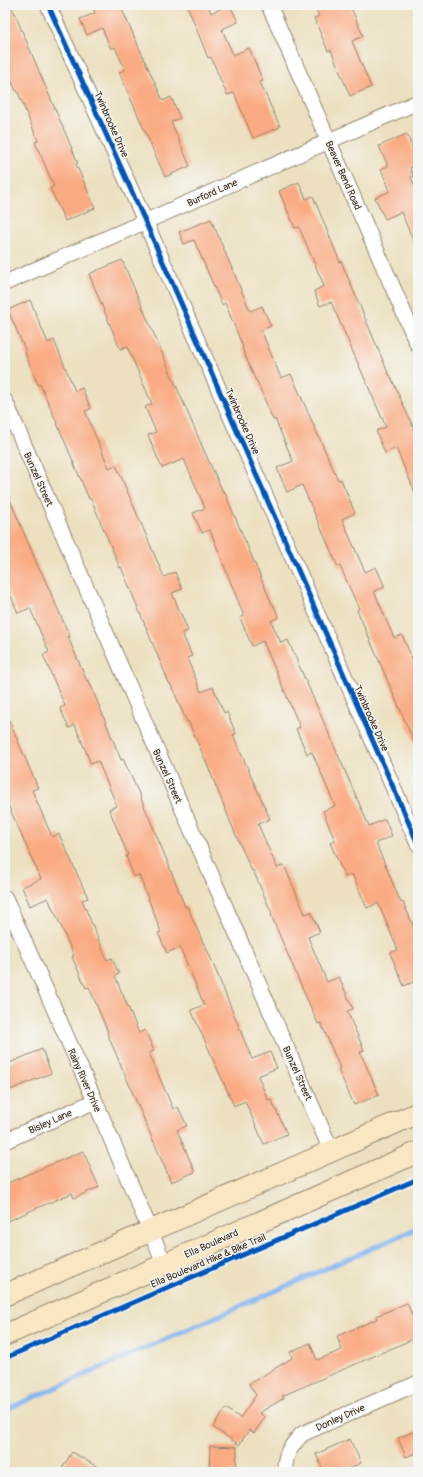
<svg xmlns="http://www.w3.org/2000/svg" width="423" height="1477" viewBox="0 0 423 1477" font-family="Pangolin,sans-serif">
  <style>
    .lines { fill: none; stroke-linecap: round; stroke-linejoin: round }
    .stream { stroke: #81b3ee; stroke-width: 5 }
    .building { fill: #faab83 }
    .minor-casing { stroke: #94856f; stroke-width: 17 }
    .secondary-casing { stroke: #94856f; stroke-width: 23 }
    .minor { stroke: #fff; stroke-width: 15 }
    .secondary { stroke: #f9e7c3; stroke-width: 21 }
    .cycleway-casing { stroke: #f6f6f2; stroke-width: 8 }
    .cycleway { stroke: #0057b8; stroke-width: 5 }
    .labels { text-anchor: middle; stroke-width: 3; stroke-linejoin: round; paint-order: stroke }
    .street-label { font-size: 10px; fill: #3b2a1e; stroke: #f6f6f2 }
  </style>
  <rect width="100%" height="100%" fill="#f6f6f2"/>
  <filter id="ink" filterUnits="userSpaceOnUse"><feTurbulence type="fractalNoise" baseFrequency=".025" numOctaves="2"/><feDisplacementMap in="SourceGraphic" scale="8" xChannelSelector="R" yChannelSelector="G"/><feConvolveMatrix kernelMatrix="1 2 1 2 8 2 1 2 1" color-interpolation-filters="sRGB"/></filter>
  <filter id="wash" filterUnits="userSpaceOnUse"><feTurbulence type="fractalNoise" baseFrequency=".012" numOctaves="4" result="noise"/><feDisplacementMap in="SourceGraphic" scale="16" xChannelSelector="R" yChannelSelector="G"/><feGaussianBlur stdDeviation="0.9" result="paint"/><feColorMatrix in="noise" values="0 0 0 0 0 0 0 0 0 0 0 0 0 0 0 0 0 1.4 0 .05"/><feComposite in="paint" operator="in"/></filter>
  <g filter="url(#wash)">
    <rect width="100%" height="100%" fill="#ece0c0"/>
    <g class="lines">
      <path class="stream" d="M5 1410 418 1228"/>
    </g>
    <g id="blocks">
      <path class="building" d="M5 5H11L78 163 76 164 95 208 65 221 50 188 54 186 35 142 38 141 17 90 16 91 5 66Z
        M92 5H120L163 101 171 97 180 118 171 122 190 166 165 177 119 72 125 70 115 47 111 49 102 28 87 35 80 19 95 13Z
        M187 5H208L211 13 230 5 238 22 222 29 233 55 249 48 263 81 260 82 280 127 253 138 234 93 227 95 211 57 208 58Z
        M314 5H350L363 36 352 41 371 87 350 96 331 50 328 51 314 18 319 16Z
        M407 134 418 161V164L410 168 413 176 411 177 418 194V251L401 212 385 219 375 198 390 191 381 169 388 166 379 146Z
        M299 182 306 199 313 196 340 262 341 261 389 375H390L418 438V499L396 448 385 453 376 431 386 427 331 302 320 306 314 291 324 286 299 227 295 228 279 191Z
        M211 219 250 311 262 306 271 326 261 330 281 378 291 374 338 480 341 479 355 513 342 519 365 572 376 567 385 587 374 591 394 638 402 635 418 672V751L357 610 359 609 340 566 338 567 302 485 287 492 277 468 293 461 275 419 273 420 257 381H256L242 348 243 347 225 303 222 305 194 240 184 244 179 232Z
        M122 260 206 455 223 492 224 491 272 604H273L279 617 271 621 281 643 288 640 369 826 385 819 392 836 376 843 401 903 403 902 418 937V980L404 986 390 953 398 950 378 903 367 908 352 874 345 877 330 843 335 841 323 811 335 806 312 752 307 754 296 729 300 727 263 641 252 646 240 618 244 616 210 530 202 533 193 513 205 508 184 459 162 468 148 435 156 432 145 407 152 404 127 346 120 349 89 274Z
        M30 300 48 343 54 340 75 391 82 388 91 409 85 411 109 468 116 465 164 577 175 572 182 589 172 593 188 631 182 633 192 656 187 658 201 692 213 687 224 713 227 712 236 734 233 735 270 819 258 824 277 868 284 865 305 914 311 912 320 932 308 937 327 982 339 977 353 1009 347 1011 364 1050 360 1052 379 1095 354 1105 338 1069 340 1068 321 1023 318 1024 301 985 271 915 272 914 253 870 252 871 235 833 205 759 188 721 187 722 170 683H169L121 567 120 568 91 499H89L57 423 40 384 38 385 25 353 26 352 8 310Z
        M5 488 40 571H41L56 605 70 637H68L87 681H89L121 760 123 759 140 796 168 863 185 907 187 906 204 945 205 944 252 1059 270 1052 277 1068 258 1076 268 1100 271 1099 287 1134 264 1144 245 1101 234 1106 200 1030 191 1010 204 1005 180 947 167 953 158 933 161 932 139 875 134 877 126 856 128 855 109 809 117 806 98 761 91 764 75 725 69 728 60 708 65 706 43 655 49 652 30 608 18 613 5 582Z
        M5 711 38 788 32 790 52 837 59 834 88 898 82 900 107 960 112 958 119 974 115 976 139 1033 145 1030 154 1051 149 1053 173 1109 178 1107 187 1126 177 1130 195 1172 171 1182 107 1033 108 1032 89 987 86 988 72 957 74 956 55 912H54L48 898 30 906 22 887 41 879 5 798Z
        M42 1049 51 1073 5 1092V1065Z
        M83 1151 99 1187 74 1198 72 1193 5 1222V1184Z
        M407 1303 418 1330V1337L282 1396 284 1398 259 1413 265 1417 254 1433 249 1430 239 1445 213 1427 226 1408 240 1418 256 1395 249 1384 292 1358 290 1352 310 1343 317 1360 342 1350 337 1336 377 1319 376 1316Z
        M418 1430V1452L406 1457 398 1438Z
        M350 1439 361 1463 348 1469 349 1472H324L316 1454Z
        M210 1446 237 1447 236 1472H209Z
        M72 1452 106 1472H60Z"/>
    </g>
  </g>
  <g filter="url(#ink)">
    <use href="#blocks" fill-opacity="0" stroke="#94856f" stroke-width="1"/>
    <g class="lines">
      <defs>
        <path id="minor" d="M48 5 145 221 418 844
          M269 5 418 345
          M5 283 418 102
          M5 401 331 1150
          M5 898 95 1101 164 1263
          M5 1141 95 1101
          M285 1472C284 1454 291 1446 302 1434L418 1383"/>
        <path id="secondary" d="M5 1295 418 1113
          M5 1335 418 1152"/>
      </defs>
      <use href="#minor" class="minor-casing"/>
      <use href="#secondary" class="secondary-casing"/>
      <use href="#minor" class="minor"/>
      <use href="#secondary" class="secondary"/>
      <defs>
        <path id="cycleway" d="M48 5 145 221 418 844
          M5 1358 418 1179"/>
      </defs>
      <use href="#cycleway" class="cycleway-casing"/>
      <use href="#cycleway" class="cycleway"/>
    </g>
  </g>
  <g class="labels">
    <g class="street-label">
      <text transform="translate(112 124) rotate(66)" y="4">Twinbrooke Drive</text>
      <text transform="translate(344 175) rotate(66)" y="4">Beaver Bend Road</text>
      <text transform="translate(212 192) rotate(-24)" y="4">Burford Lane</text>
      <text transform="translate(243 421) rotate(66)" y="4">Twinbrooke Drive</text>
      <text transform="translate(39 479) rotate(66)" y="4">Bunzel Street</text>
      <text transform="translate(372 718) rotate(66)" y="4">Twinbrooke Drive</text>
      <text transform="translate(168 776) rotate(66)" y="4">Bunzel Street</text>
      <text transform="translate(298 1073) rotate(66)" y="4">Bunzel Street</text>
      <text transform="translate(85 1080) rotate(66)" y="4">Rainy River Drive</text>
      <text transform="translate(50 1121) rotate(-24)" y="4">Bisley Lane</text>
      <text transform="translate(211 1243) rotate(-24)" y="4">Ella Boulevard</text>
      <text transform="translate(208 1260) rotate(-23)" y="4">Ella Boulevard Hike &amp; Bike Trail</text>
      <text transform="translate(340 1417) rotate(-24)" y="4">Donley Drive</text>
    </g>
  </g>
  <rect width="423" height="1477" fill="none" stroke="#f6f6f2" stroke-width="20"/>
</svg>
